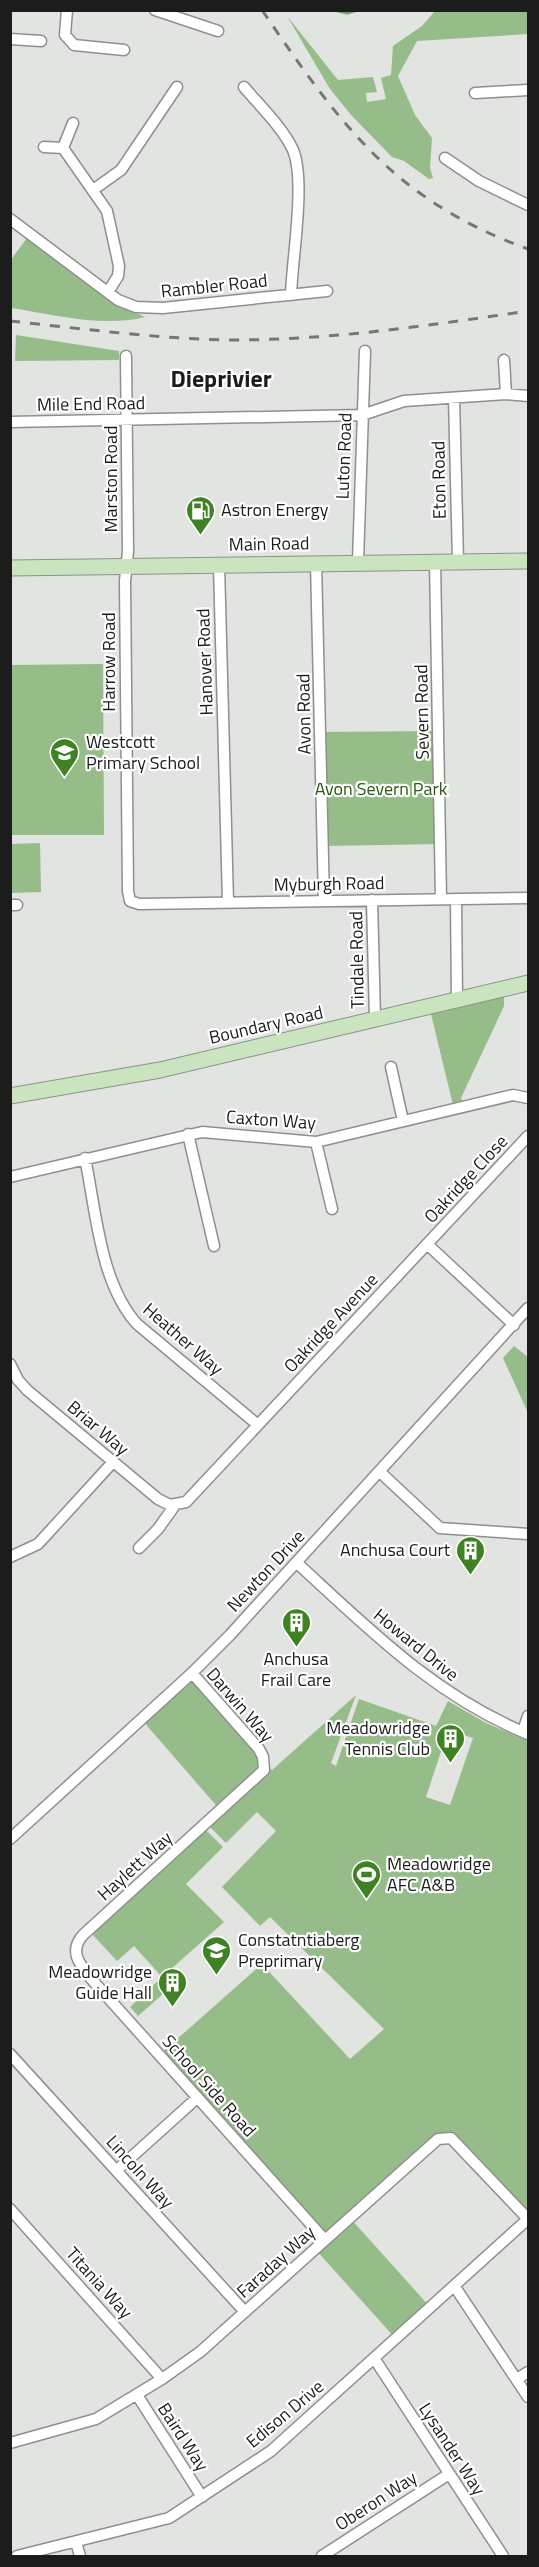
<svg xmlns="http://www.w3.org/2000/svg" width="539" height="2567" viewBox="0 0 539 2567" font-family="'Titillium Web',sans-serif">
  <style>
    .green { fill: #96bc89; fill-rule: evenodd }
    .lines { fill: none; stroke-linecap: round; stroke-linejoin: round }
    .stream { stroke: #759d67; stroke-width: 3 }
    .street-casing { stroke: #8e908d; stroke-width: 13 }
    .secondary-casing { stroke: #8e908d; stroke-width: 17 }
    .street { stroke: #fff; stroke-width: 10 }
    .secondary { stroke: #cae4bf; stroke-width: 15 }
    .rail { stroke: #757775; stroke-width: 3; stroke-dasharray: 10 10; stroke-linecap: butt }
    .labels { text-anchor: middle; stroke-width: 4.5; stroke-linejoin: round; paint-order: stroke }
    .street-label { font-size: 18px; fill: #1b1c1b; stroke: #fff }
    .poi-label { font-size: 18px; fill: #1b1c1b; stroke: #fff; text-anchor: start }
    .park-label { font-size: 18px; fill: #285b0f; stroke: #fff }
    .district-label { font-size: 24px; font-weight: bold; fill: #1b1c1b; stroke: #fff }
  </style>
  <rect width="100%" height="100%" fill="#e1e4e0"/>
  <path class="green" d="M435 11H528V34L417 41 398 76 415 115 432 138 430 168 433 178 429 179 404 161 392 157 352 116 330 89 287 16 338 80 373 77 377 92 366 93 367 102 386 99 381 78 391 75 393 46 422 26Z
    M27 238 116 304 145 317C101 328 52 314 11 308L10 261Z
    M16 335 119 351V360L15 361Z
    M103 664 104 835H11V665Z
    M439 731 441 844 323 846 321 732Z
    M40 843 41 892 11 893V844Z
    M504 994V1006L461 1098 463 1103 453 1105 430 1010Z
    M514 1346 528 1357V1413L503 1358Z
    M192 1673 264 1762 221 1811 142 1720Z
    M356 1695 331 1763 336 1766 359 1699 436 1726 448 1701 486 1723 528 1741V2219L447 2137 350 2218 431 2308 396 2339 316 2250 325 2241 159 2055 262 1964 350 2059 384 2029 270 1917 260 1926 222 1887 276 1831 257 1812 226 1843 210 1827 263 1779 269 1769 272 1770ZM448 1730 473 1738 450 1805 426 1797Z
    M206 1830 223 1847 186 1884 224 1922 162 1977 171 1987 138 2016 130 2007 162 1977 134 1946 117 1961 92 1934Z"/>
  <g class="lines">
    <path class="stream" d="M334 10 347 13 358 10"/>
    <defs>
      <path id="street" d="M67 10 65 35 74 45 124 50
        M155 10 218 31
        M10 39 41 41
        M244 87C260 106 283 128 293 150 306 181 292 259 291 295
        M475 93 528 90
        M44 147 63 148 107 211 119 266 118 276 108 292
        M63 148 73 123
        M445 158 479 181 528 205
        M93 190 121 170 177 87
        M10 219 118 300 136 307 163 308 327 291
        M126 356 128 551 125 581 128 891 130 901 139 904 528 898
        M504 360 506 394
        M454 398 458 561
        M10 422 362 415 404 401 506 394 528 396
        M435 561 441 899
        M358 562 365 351
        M316 563 324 901
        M219 565 228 902
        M456 899 457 1000
        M372 900 375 1019
        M10 905H17
        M391 1067 403 1121
        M188 1134 214 1246
        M316 1142 332 1209
        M85 1158C96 1211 100 1283 137 1324L258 1425
        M10 1177 202 1132 316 1142 513 1095 528 1098
        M427 1244 514 1325
        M10 1364 18 1380 27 1390 158 1499 170 1505 186 1502 528 1136
        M380 1472 440 1528 528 1534
        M139 1548 158 1529 175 1505
        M10 1557 38 1544 113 1462
        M297 1563C370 1630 435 1696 528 1734
        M192 1673 259 1749 263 1757 264 1770 83 1935C67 1953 82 1967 94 1982L325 2240
        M523 1731 528 1716
        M10 1839 192 1673 230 1635 528 1308
        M10 2054 245 2312
        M117 2170 197 2098
        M10 2209 162 2379
        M455 2287 528 2397
        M374 2358 503 2556
        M517 2379 528 2372
        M137 2395 202 2497
        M10 2443 96 2419 162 2379 200 2352 438 2139 451 2138 528 2219
        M76 2542 80 2556
        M17 2556 169 2518 271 2451 528 2219
        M322 2556 449 2474"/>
      <path id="secondary" d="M10 568 528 561
        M10 1096 160 1070 528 983"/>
    </defs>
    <use href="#street" class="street-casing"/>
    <use href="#secondary" class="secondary-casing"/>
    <use href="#street" class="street"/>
    <use href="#secondary" class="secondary"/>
    <path class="rail" d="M262 10C340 124 393 200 528 249
      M10 321C85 329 159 339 233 340 333 340 431 325 528 311"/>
  </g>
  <defs>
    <symbol id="fuel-pin" viewBox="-11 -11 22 30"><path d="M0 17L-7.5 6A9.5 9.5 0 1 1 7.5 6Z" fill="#408123" stroke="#fff"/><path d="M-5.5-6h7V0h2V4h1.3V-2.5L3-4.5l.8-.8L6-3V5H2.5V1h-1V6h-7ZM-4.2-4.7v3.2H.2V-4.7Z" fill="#fff"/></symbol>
    <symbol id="school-pin" viewBox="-11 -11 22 30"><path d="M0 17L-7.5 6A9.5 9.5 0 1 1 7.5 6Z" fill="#408123" stroke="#fff"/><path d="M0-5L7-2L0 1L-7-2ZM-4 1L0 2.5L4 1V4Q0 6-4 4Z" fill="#fff"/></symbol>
    <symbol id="building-pin" viewBox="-11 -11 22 30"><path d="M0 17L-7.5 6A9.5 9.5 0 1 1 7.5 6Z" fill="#408123" stroke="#fff"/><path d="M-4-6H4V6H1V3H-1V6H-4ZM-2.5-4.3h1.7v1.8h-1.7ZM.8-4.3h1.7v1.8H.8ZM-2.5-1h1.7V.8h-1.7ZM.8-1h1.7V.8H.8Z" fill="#fff"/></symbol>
    <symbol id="stadium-pin" viewBox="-11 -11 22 30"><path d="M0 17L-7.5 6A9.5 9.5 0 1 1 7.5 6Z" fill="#408123" stroke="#fff"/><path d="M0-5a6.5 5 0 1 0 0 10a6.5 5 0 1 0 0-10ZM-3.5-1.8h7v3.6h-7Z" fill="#fff"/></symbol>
  </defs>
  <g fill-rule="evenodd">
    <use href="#fuel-pin" x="184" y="494" width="33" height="45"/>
    <use href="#school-pin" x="48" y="736" width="33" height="45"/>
    <use href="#building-pin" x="454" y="1534" width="33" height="45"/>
    <use href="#building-pin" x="280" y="1606" width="33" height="45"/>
    <use href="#building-pin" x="434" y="1722" width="33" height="45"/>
    <use href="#stadium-pin" x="350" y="1858" width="33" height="45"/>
    <use href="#school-pin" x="200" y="1934" width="33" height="45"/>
    <use href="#building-pin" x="156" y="1966" width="33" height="45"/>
  </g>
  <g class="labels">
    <g class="street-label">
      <text transform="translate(214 286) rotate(-6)" y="6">Rambler Road</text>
      <text transform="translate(91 404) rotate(-1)" y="6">Mile End Road</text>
      <text transform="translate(344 456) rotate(-88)" y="6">Luton Road</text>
      <text transform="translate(111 479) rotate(-90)" y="6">Marston Road</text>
      <text transform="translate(439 480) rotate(-91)" y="6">Eton Road</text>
      <text transform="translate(269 544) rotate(-1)" y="6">Main Road</text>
      <text transform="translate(109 662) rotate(-90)" y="6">Harrow Road</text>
      <text transform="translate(205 662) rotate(-92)" y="6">Hanover Road</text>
      <text transform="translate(422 712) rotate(-91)" y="6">Severn Road</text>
      <text transform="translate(304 714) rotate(-91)" y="6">Avon Road</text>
      <text transform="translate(329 884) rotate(-1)" y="6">Myburgh Road</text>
      <text transform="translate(357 960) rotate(-91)" y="6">Tindale Road</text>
      <text transform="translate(266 1025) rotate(-13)" y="6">Boundary Road</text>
      <text transform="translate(271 1120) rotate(4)" y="6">Caxton Way</text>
      <text transform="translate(466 1179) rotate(-47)" y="6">Oakridge Close</text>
      <text transform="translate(331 1323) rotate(-47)" y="6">Oakridge Avenue</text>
      <text transform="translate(183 1339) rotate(41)" y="6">Heather Way</text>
      <text transform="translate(98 1428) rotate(40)" y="6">Briar Way</text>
      <text transform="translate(266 1571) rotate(-47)" y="6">Newton Drive</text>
      <text transform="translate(416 1645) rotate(39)" y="6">Howard Drive</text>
      <text transform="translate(240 1705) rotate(49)" y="6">Darwin Way</text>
      <text transform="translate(135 1866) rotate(-42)" y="6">Haylett Way</text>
      <text transform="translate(209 2086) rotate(48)" y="6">School Side Road</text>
      <text transform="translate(140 2172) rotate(48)" y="6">Lincoln Way</text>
      <text transform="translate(276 2262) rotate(-42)" y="6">Faraday Way</text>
      <text transform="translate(99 2283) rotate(48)" y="6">Titania Way</text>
      <text transform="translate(285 2414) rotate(-40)" y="6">Edison Drive</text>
      <text transform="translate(183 2437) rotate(57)" y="6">Baird Way</text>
      <text transform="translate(452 2449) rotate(57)" y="6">Lysander Way</text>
      <text transform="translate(376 2501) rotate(-33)" y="6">Oberon Way</text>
    </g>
    <g class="poi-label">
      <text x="221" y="516">Astron Energy</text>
      <text x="86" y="748">Westcott<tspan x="86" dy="21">Primary School</tspan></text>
      <text x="450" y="1556" text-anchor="end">Anchusa Court</text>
      <text x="296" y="1665" text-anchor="middle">Anchusa<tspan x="296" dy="21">Frail Care</tspan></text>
      <text x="430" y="1734" text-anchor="end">Meadowridge<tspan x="430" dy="21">Tennis Club</tspan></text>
      <text x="387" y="1870">Meadowridge<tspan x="387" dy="21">AFC A&amp;B</tspan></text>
      <text x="238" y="1946">Constatntiaberg<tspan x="238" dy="21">Preprimary</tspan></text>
      <text x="152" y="1978" text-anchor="end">Meadowridge<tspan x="152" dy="21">Guide Hall</tspan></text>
    </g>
    <g class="park-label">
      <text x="381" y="795">Avon Severn Park</text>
    </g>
    <g class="district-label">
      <text x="221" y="387">Dieprivier</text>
    </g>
  </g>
  <rect width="539" height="2567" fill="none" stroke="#1b1c1b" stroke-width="24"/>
</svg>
